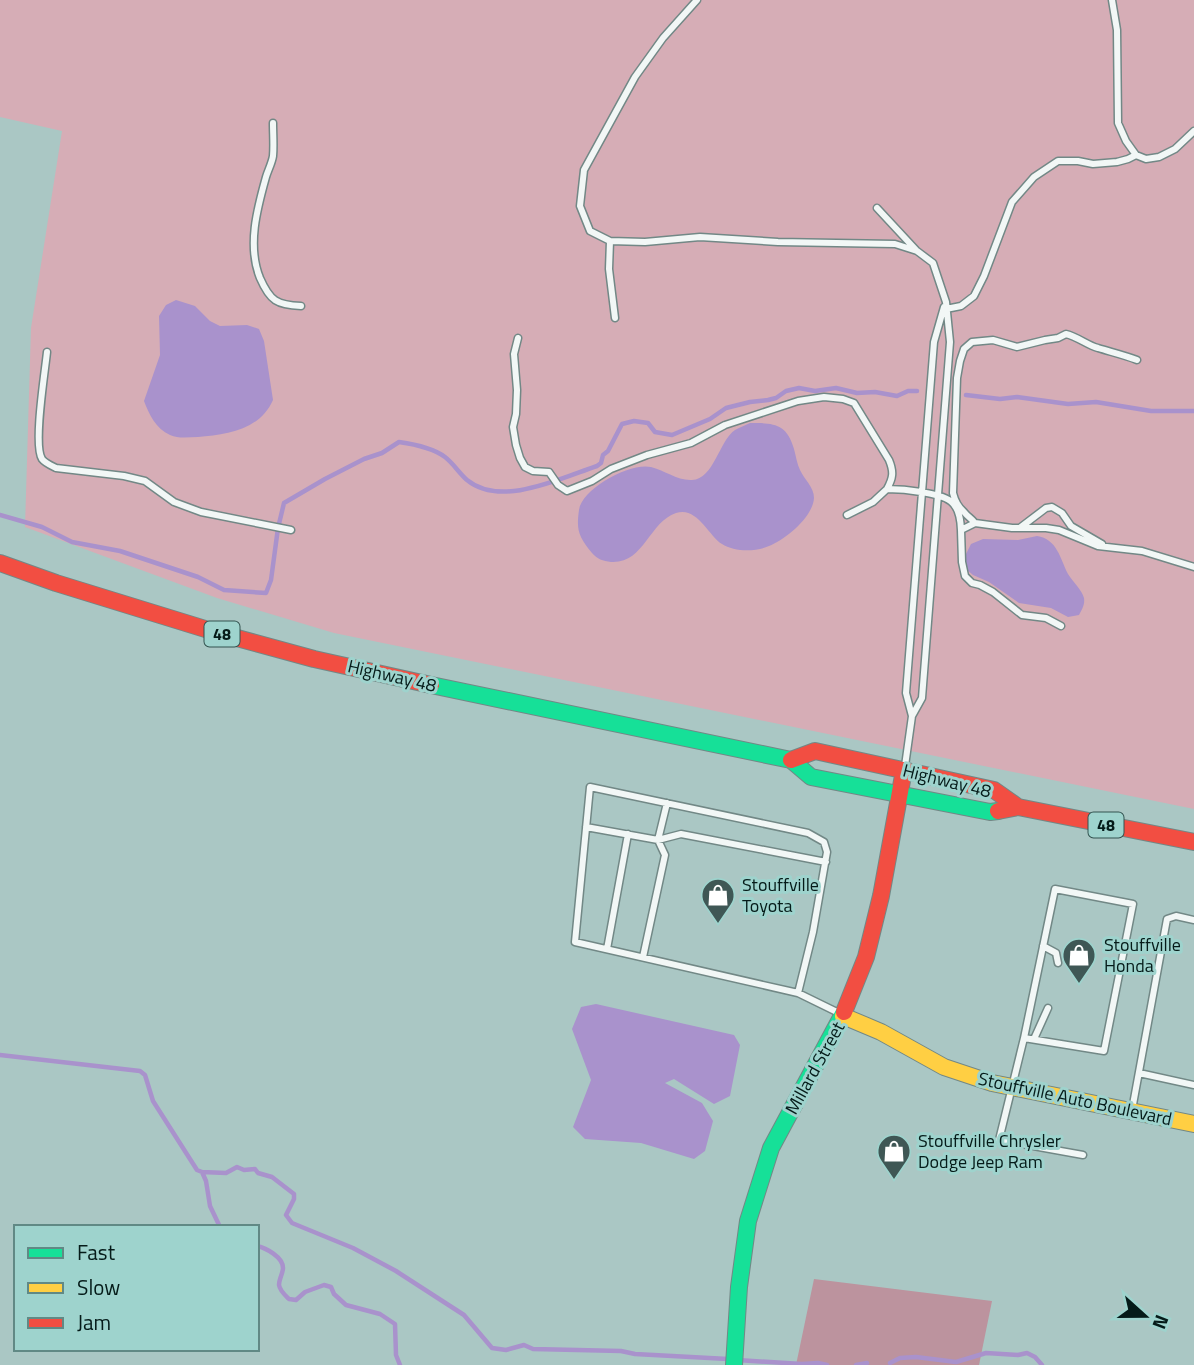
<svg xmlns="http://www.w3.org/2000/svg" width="1194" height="1365" viewBox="0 0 1194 1365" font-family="'Titillium Web',sans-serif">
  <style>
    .green { fill: #d6adb6 }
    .forest { fill: #bc939e }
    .water { fill: #a992cc }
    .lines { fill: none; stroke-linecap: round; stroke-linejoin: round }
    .stream { stroke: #a992cc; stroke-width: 4.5 }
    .lane-casing { stroke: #728886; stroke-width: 9 }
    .fast-casing { stroke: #728886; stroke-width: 18 }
    .slow-casing { stroke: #728886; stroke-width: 18 }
    .jam-casing { stroke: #728886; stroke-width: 18 }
    .lane { stroke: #f2f7f6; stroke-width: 6 }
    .fast { stroke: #16e098; stroke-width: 16 }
    .slow { stroke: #ffcf43; stroke-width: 16 }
    .jam { stroke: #f24e42; stroke-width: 16 }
    .labels { text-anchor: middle; stroke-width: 6; stroke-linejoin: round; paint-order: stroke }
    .shield { fill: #9ed3cd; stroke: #33524f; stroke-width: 2 }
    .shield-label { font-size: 16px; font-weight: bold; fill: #051b19 }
    .street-label { font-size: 18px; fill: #051b19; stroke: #9ed3cd }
    .poi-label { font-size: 18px; fill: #051b19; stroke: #9ed3cd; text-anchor: start }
  </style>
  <rect width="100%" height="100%" fill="#aac7c4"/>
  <path class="green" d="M0 0H1194V809L334 633 217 598 25 527 31 328 62 131 0 117Z"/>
  <path class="forest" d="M814 1279 992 1301 979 1365H796Z"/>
  <path class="water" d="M176 300 195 306 210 321 220 326 247 325 259 329 264 341 273 400C260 430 226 435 198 437 189 437 179 439 170 435 156 429 149 414 144 401L160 355 159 316 166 305Z
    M750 423C773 423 787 423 794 449 796 456 797 464 800 470 804 479 814 487 814 498 813 517 785 540 769 546 756 552 734 552 722 544 708 535 697 506 676 513 649 522 644 564 611 562 603 561 597 559 592 553 579 537 576 531 579 510 582 488 631 462 651 467 664 470 678 481 692 480 714 479 719 441 735 430 740 427 746 425 750 423Z
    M1037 536C1057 539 1060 558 1068 574 1073 582 1082 590 1084 598 1085 605 1082 609 1079 615L1068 617 1051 608 1019 603 989 582 973 575 966 569V554L971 544 983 539 1018 540Z
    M596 1004 734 1035 740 1045 730 1096 714 1104 674 1079 665 1083 702 1103 713 1121 705 1151 694 1159 641 1143 585 1139 573 1127 591 1080 572 1029 581 1007Z"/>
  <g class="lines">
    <path class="stream" d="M966 395 1000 399 1017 397 1068 404 1096 402 1151 411H1194
      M0 515 42 527 72 542 120 551 198 577 224 590 266 593 271 580 278 528 284 503 325 479 364 459 382 453 399 442C413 444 433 448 445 457 453 463 459 473 467 480 501 508 561 478 597 466L601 463 603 455 608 451 622 424 634 421 648 423 655 432 672 435 710 419 726 408 750 402 768 400 776 398 786 391 799 388 815 391 836 388 857 393 875 392 897 396 908 391H917
      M0 1055 140 1071 145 1075 153 1101 197 1170 202 1172 206 1181 210 1206 220 1227
      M202 1172 226 1173 237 1167 244 1170 255 1169 258 1173 272 1177 294 1194V1199L286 1215 292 1223 353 1248 396 1271 464 1315 492 1348 506 1350 524 1345 533 1349 621 1351 635 1354 728 1359
      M257 1246C266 1248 283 1257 283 1268 283 1273 279 1279 279 1285 280 1291 285 1295 289 1299L296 1300 305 1292 324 1285 331 1287 334 1294 346 1305 380 1314 395 1324 396 1355 400 1365
      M737 1360 802 1364 818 1363 827 1365
      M890 1363 900 1358 916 1357 956 1362 986 1353 1018 1355 1027 1353 1035 1357 1042 1365
      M856 1365 867 1363"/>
    <defs>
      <path id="lane" d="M697 0 663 38 635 77 584 170 580 206 590 231 610 241 645 242 700 237 778 242 895 244 917 251 933 263 946 302 950 342 922 698 912 716 905 766
        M1112 0 1117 30 1118 123 1126 141 1136 155 1146 159 1159 157 1175 149 1194 131
        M273 123C273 134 274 146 273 156 272 163 268 170 266 177 257 209 247 246 260 278 270 301 277 305 301 306
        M877 208 916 250
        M610 241 609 269 615 318
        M946 309 961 306 974 296 984 276 1012 202 1034 177 1058 161H1078L1093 164 1117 162 1128 159 1136 155
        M518 338 514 354 517 390 516 414 513 427 516 445 520 458 525 467 533 471 549 472 558 485 567 491 592 481 611 469 647 455 691 443 725 425 798 401 824 397 843 399 854 403 889 460C894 472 893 478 887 489
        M47 352C45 372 33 445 42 459 45 463 52 466 56 468L124 476 145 481 174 502 201 512 291 530
        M847 515 873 502 887 489C899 489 910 490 921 492 948 497 960 499 961 530
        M975 523C971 518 968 517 964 512 958 507 955 501 953 493L957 378 960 361 964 349 972 342 993 340 1017 347 1045 340 1058 338 1066 334C1078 337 1087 345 1098 348 1111 352 1124 355 1137 360
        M1021 527 1046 508 1052 507 1062 513 1071 526 1102 544
        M1061 626 1046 618 1022 615 993 592 980 585 972 583 965 576 962 562 961 530 975 523 1012 528H1046L1059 530 1098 546 1142 551 1194 567
        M912 716 906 693 934 342 944 307
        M586 827 658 840 681 834 826 862
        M1043 946 1056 953 1058 963
        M607 949 628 834
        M643 957 665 855 658 840 667 803
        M798 993 813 932 827 852 824 842 808 833 590 787 575 942 798 993 841 1014
        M1024 1038 1055 889 1133 904 1104 1051 1024 1038 999 1140 1083 1155
        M1034 1039 1048 1008
        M1139 1073 1194 1085
        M1132 1110 1167 919 1176 916 1194 920"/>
      <path id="fast" d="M431 685 791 760 811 777 990 812 998 811
        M734 1365 739 1287 748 1221 771 1148 844 1012"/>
      <path id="slow" d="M843 1016 881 1032 944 1067 992 1083 1194 1124"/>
      <path id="jam" d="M0 563 56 583 215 632 314 659 431 685
        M791 760 815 751 994 790 1018 807
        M998 811 1018 807 1194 842
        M844 1012 866 957 881 896 904 770"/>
    </defs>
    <use href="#lane" class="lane-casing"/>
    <use href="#fast" class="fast-casing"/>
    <use href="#slow" class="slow-casing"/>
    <use href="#jam" class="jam-casing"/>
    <use href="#lane" class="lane"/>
    <use href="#fast" class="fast"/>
    <use href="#slow" class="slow"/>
    <use href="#jam" class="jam"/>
  </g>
  <defs>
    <symbol id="shop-pin" viewBox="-11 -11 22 30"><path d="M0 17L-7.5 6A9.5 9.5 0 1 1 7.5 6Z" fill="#3f5755" stroke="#9ed3cd"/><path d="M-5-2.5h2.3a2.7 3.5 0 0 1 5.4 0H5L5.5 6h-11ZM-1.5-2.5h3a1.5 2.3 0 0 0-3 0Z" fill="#fff"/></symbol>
  </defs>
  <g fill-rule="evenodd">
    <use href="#shop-pin" x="699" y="876" width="38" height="52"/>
    <use href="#shop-pin" x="1060" y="936" width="38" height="52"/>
    <use href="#shop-pin" x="875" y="1132" width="38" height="52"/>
  </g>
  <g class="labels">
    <g class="shield">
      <rect x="204.5" y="621.5" width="35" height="25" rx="5"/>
      <rect x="1088.5" y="812.5" width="35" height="25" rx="5"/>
    </g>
    <g class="shield-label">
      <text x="222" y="640">48</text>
      <text x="1106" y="831">48</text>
    </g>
    <g class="street-label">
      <text transform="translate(392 676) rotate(13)" y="6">Highway 48</text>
      <text transform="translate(947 781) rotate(14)" y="6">Highway 48</text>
      <text transform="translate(815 1068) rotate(-61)" y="6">Millard Street</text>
      <text transform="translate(1075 1099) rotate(12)" y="6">Stouffville Auto Boulevard</text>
    </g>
    <g class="poi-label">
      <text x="742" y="891">Stouffville<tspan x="742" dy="21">Toyota</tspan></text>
      <text x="1104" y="951">Stouffville<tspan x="1104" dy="21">Honda</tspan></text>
      <text x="918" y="1147">Stouffville Chrysler<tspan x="918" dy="21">Dodge Jeep Ram</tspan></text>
    </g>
  </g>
  <rect x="14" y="1225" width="245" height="126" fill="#9ed3cd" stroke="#618985" stroke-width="2"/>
  <rect x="28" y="1248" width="35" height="10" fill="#16e098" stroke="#618985" stroke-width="2"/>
  <text x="77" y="1260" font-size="21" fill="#051b19">Fast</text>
  <rect x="28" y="1283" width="35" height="10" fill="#ffcf43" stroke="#618985" stroke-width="2"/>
  <text x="77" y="1295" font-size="21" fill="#051b19">Slow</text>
  <rect x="28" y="1318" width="35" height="10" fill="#f24e42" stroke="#618985" stroke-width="2"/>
  <text x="77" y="1330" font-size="21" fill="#051b19">Jam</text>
  <g transform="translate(1145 1316) rotate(111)" stroke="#9ed3cd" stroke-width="5" paint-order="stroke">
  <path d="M0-5L12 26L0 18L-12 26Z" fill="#051b19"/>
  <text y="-10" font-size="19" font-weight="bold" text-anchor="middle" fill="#051b19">N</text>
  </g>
</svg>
